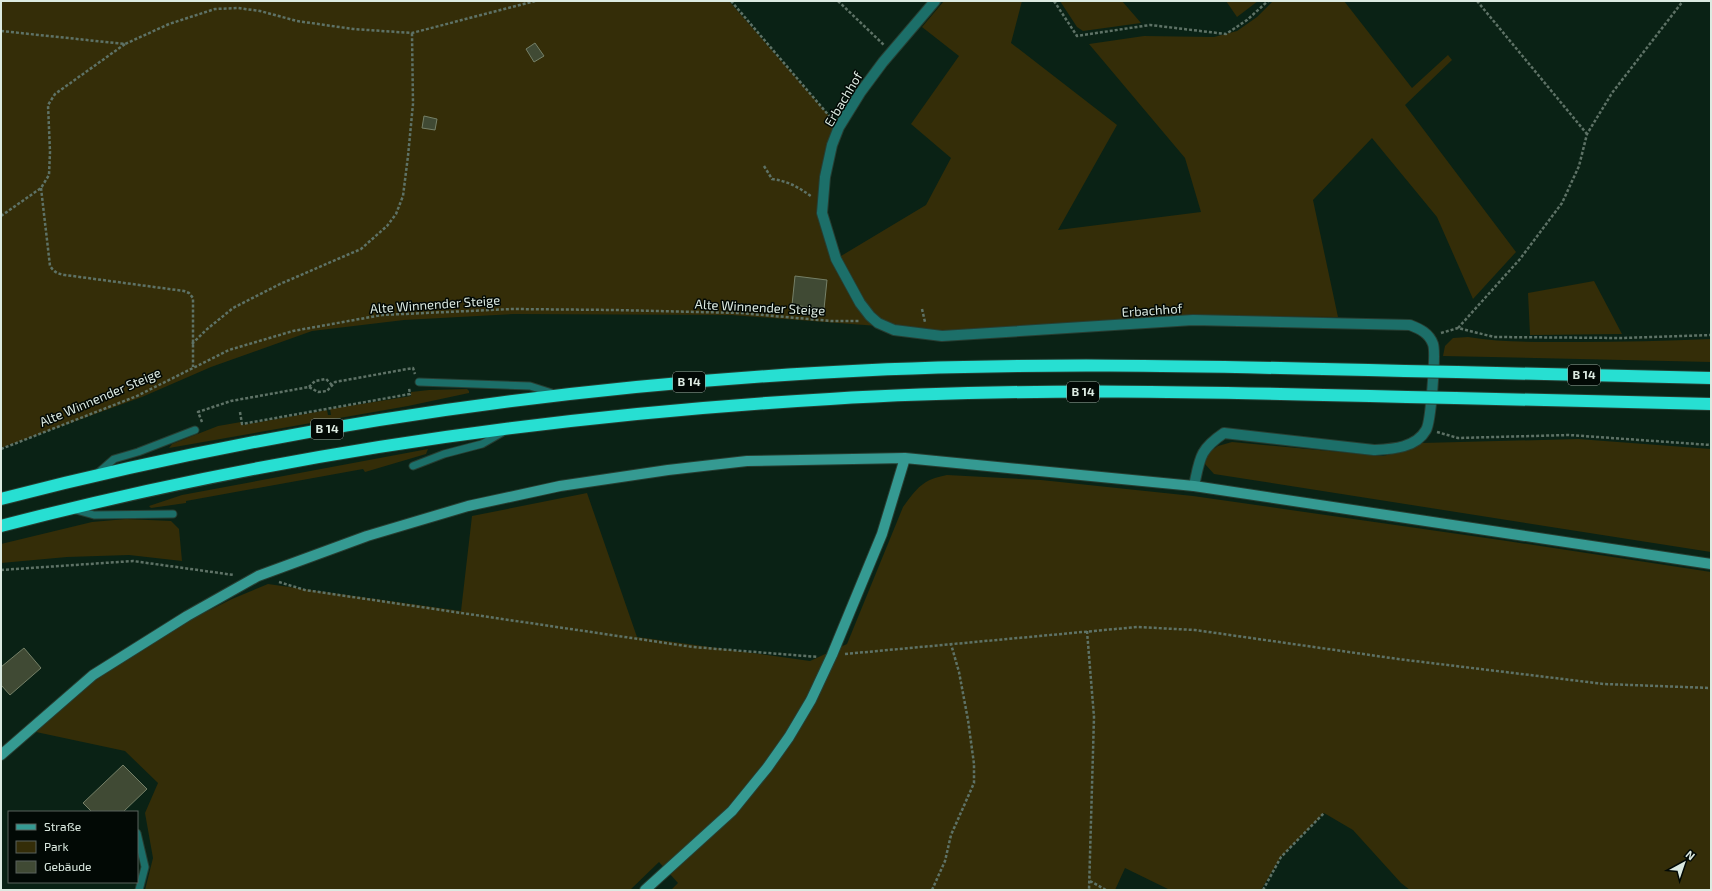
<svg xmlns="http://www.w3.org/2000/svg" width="1712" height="891" viewBox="0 0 1712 891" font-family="'Exo 2',sans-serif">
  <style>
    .green { fill: #342d08 }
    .building { fill: #404a34; stroke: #758067 }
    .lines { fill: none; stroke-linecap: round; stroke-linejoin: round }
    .lane-casing { stroke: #273e32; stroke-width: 9 }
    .street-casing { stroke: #273e32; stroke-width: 12 }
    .secondary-casing { stroke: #273e32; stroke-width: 12 }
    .highway-casing { stroke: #273e32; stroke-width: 14 }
    .path { stroke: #5e7266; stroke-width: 2.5; stroke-dasharray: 3 2; stroke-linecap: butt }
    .lane { stroke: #1c6f69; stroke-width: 7 }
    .street { stroke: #1c6f69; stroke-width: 10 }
    .secondary { stroke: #359a92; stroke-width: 10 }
    .highway { stroke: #27dfd2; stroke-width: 12 }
    .highway-bridge-casing { stroke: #273e32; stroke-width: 14; stroke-linecap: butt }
    .highway-bridge { stroke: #27dfd2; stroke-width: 12 }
    .labels { text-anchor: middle; stroke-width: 3; stroke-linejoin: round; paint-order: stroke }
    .shield { fill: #020905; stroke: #9ba69f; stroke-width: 1 }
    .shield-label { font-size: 12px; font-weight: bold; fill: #dceae1 }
    .street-label { font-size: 13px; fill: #dceae1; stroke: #020905 }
  </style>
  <rect width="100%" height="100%" fill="#0a2215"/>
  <path class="green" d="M1 1H729L839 127 822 191 836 259 926 205 951 158 911 124 959 56 922 27 944 1H1022L1011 43 1117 125 1058 230 1201 212 1185 158 1089 44 1144 36 1214 37 1237 31 1257 17 1273 1H1344L1412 88 1448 55 1452 60 1405 105 1516 252 1473 299 1437 217 1372 138 1313 200 1338 317 1195 316 944 331 731 315 513 314 404 320 312 331 211 367 142 397 1 448Z
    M1060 1H1122L1141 23 1083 31 1077 27Z
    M1226 1H1258L1237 17Z
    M1594 281 1622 334 1530 335 1528 293Z
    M1468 337C1504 343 1540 342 1577 342 1622 342 1666 341 1711 339V362L1443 356 1445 346 1453 338Z
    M467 389 469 391V393L408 406 169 448 172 444 218 426 241 422 242 425 327 410 328 415H331L330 409 411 396V392L429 390Z
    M1578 439 1711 449V552L1214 474 1205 464 1208 453 1218 446 1232 442 1383 456 1403 451 1422 443Z
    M428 449 426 454 365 472 363 469 186 501V503L151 508 149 506 182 495Z
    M947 475 1041 480 1193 496 1507 541 1711 572V890H1410L1401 883 1353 830 1324 813 1281 857 1261 890H1170L1125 868 1115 890H671L678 883 659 862 630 890H145L153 858 145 813 158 783 125 751 36 732 102 674 194 618 232 599 268 584 461 611 472 516 587 493 637 637 810 661 847 644 903 507C918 487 922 480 947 475Z
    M126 519 171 521 179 529 182 561 129 555 67 557 1 563V544L92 522Z"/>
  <path class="building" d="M535 43 544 56 534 62 526 49Z
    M424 116 437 119 435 130 422 128Z
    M795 276 827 280 824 309 792 305Z
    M24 648 41 668 10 695 1 685V667Z
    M123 765 147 789 123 812H92L83 803Z"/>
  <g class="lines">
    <defs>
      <path id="lane" d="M419 382 530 386 555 394
        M413 466 444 454 482 444 503 432
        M98 473 114 459 138 452 195 430
        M76 510 94 515 173 514
        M137 833 145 867 139 890"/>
      <path id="street" d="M935 1 883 62 860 93 839 127 832 145 825 177 822 213 836 259 860 303 870 316 878 323 894 330 942 336 1193 320 1410 325C1420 329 1429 333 1433 344 1436 352 1431 422 1426 430 1416 448 1392 449 1374 450L1224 433C1199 450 1200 458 1194 486"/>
      <path id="secondary" d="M1 755 93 675 187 616 258 576 367 536 468 506 560 486 668 470 747 461 905 458 1194 486 1711 564
        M645 890 732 811 767 768 789 737 811 700 832 655 882 534 905 458"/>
      <path id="highway" d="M1457 372 1711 378
        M1455 398 1711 404
        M1 499C267 430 541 389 815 373 1011 361 1209 366 1405 371
        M1 526C272 455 551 415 830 399 1022 387 1215 392 1407 397"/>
    </defs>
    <use href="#lane" class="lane-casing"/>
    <use href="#street" class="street-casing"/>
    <use href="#secondary" class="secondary-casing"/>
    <use href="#highway" class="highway-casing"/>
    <path class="path" d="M731 1 831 118
      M838 1 884 45
      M1054 1 1077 36 1150 25 1226 34 1247 20 1268 1
      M1477 1 1587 134
      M1 31 125 44 169 24 215 9 238 8 260 11 297 21 353 29 412 33 535 1
      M764 166 772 179C788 181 800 188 812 197
      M41 188 50 266C54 272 58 274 65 275L184 291 189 293 193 298V367
      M1 216 41 188 49 175 50 152 48 105 55 94 125 44
      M922 309 925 322
      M1458 328 1520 259 1562 203 1579 166 1587 134 1612 93 1683 1
      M1441 333 1458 328 1494 337 1623 338 1711 335
      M192 344 206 330 233 308 280 284 361 249 387 226 396 214 403 196 408 156 413 104 412 33
      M309 387 315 381 326 379 332 385
      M240 412 242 424 410 394 409 388
      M202 422 198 412 231 401 309 387 318 392 327 391 335 382 413 368 415 374
      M1437 432 1458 438 1569 435 1711 445
      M1 449 137 396 229 350 293 331 382 315 512 309 615 310 740 313 831 321H859
      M1 570 133 561 234 575
      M279 582 305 590 693 647 818 657
      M1087 631 1094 717 1089 890
      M845 654 1137 627 1195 630 1398 659 1604 684 1711 688
      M1090 881 1106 890
      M932 890 945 861 951 835 974 783V764L968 720 959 672 951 644
      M1263 890 1281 857 1324 813"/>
    <use href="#lane" class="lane"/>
    <use href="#street" class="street"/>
    <use href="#secondary" class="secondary"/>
    <use href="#highway" class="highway"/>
    <defs>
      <path id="highway-bridge" d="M1405 371 1457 372
        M1407 397 1455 398"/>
    </defs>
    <use href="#highway-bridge" class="highway-bridge-casing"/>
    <use href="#highway-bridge" class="highway-bridge"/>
  </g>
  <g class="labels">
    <g class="shield">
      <rect x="1568" y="365" width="32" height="20" rx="3"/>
      <rect x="673" y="372" width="32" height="20" rx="3"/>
      <rect x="1067" y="382" width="32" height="20" rx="3"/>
      <rect x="311" y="419" width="32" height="20" rx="3"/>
    </g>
    <g class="shield-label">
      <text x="1584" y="379">B 14</text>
      <text x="689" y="386">B 14</text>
      <text x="1083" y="396">B 14</text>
      <text x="327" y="433">B 14</text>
    </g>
    <g class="street-label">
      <text transform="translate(843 99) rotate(-59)" y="5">Erbachhof</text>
      <text transform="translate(435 304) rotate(-4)" y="5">Alte Winnender Steige</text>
      <text transform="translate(760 307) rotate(3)" y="5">Alte Winnender Steige</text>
      <text transform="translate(1152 310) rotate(-4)" y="5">Erbachhof</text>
      <text transform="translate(100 397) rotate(-23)" y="5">Alte Winnender Steige</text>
    </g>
  </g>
  <rect width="1712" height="891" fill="none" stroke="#dceae1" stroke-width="4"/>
  <rect x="8" y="811" width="130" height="72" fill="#020905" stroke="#59635d"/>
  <rect x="16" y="824" width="20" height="6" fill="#359a92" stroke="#59635d"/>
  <text x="44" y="831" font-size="12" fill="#dceae1">Straße</text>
  <rect x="16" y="841" width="20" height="12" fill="#342d08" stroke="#59635d"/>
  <text x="44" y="851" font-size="12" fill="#dceae1">Park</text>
  <rect x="16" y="861" width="20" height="12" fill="#404a34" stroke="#59635d"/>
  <text x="44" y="871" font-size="12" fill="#dceae1">Gebäude</text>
  <g transform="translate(1684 863) rotate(40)" stroke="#020905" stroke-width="3" paint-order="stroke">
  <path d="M0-3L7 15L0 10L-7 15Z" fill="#dceae1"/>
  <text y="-6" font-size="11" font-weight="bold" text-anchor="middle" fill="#dceae1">N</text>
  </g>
</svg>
